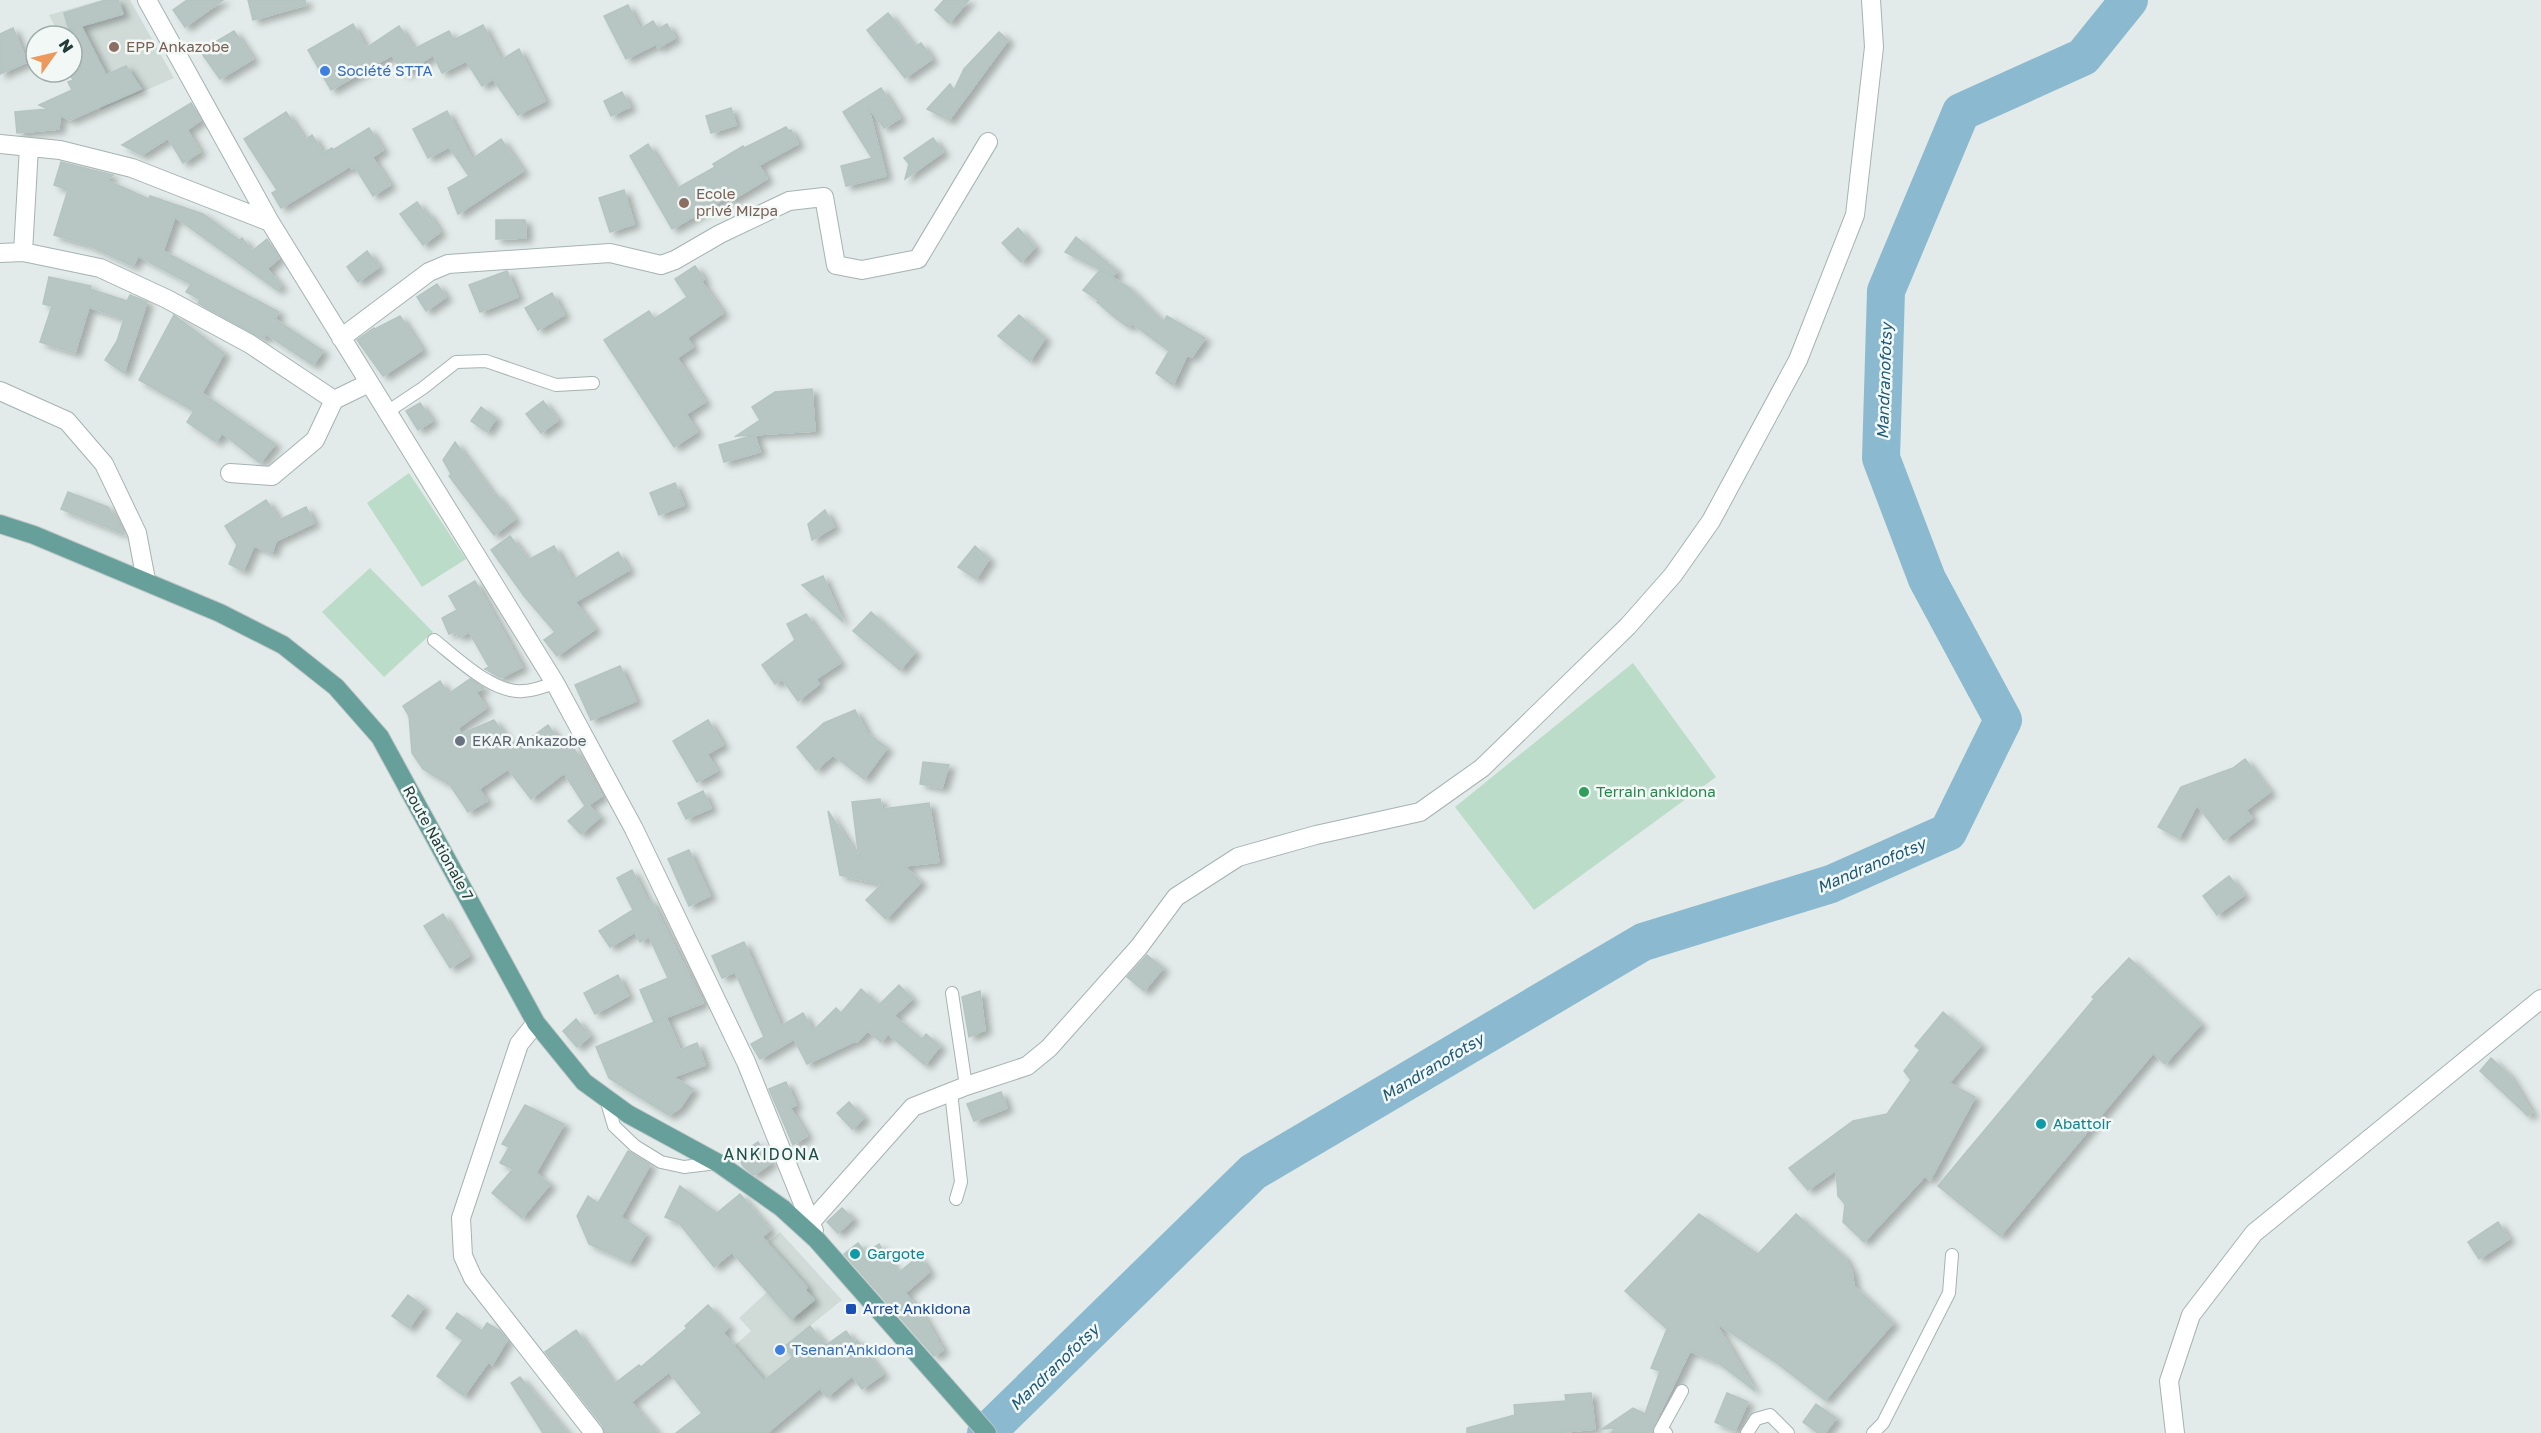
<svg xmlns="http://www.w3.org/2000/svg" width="2541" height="1433" viewBox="0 0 2541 1433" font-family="'Golos Text',sans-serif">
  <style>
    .built { fill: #d0dbd8 }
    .green { fill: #bbdcc9 }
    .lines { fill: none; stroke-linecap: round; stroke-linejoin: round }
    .river { stroke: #8bb9cf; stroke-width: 38 }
    .building { fill: #b7c6c2; stroke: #b4c5c1; stroke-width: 1.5; filter: url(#shadow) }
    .lane-casing { stroke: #a5b3b1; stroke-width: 14 }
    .street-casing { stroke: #a5b3b1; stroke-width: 20 }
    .primary-casing { stroke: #c1c8c8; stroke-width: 20 }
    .lane { stroke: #fff; stroke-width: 12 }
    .street { stroke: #fff; stroke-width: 18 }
    .primary { stroke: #67a09b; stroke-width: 18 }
    .education-dot { fill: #8d6e63; stroke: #f2f8f6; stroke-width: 2 }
    .shop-dot { fill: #3f7fe0; stroke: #f2f8f6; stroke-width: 2 }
    .worship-dot { fill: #6b7280; stroke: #f2f8f6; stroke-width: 2 }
    .leisure-dot { fill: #2e9e5b; stroke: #f2f8f6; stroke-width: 2 }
    .culture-dot { fill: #0f9aa8; stroke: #f2f8f6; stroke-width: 2 }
    .transit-dot { fill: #1a4fb4; stroke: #f2f8f6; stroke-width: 2 }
    .labels { text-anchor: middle; stroke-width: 5; stroke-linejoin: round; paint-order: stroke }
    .education-label { font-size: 15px; fill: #785e54; stroke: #f2f8f6; text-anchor: start }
    .shop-label { font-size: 15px; fill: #366cbe; stroke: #f2f8f6; text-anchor: start }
    .worship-label { font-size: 15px; fill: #5b616d; stroke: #f2f8f6; text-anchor: start }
    .leisure-label { font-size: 15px; fill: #27864d; stroke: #f2f8f6; text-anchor: start }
    .street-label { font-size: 15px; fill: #223c39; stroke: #f2f8f6 }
    .culture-label { font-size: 15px; fill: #0d838f; stroke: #f2f8f6; text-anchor: start }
    .transit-label { font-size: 15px; fill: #164399; stroke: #f2f8f6; text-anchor: start }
    .water-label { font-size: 16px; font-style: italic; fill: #1e5876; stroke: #f2f8f6 }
    .neighbourhood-label { font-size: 16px; letter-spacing: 1.5px; fill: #1f4d4a; stroke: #f2f8f6 }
  </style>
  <defs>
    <filter id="shadow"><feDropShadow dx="6" dy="4" stdDeviation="3" flood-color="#0004"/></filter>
  </defs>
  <rect width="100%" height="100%" fill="#e2ebe9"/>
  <path class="built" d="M101 0H130L174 78 101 110 72 57V36H60L49 15Z
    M780 1232 842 1300 810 1326 852 1377 827 1397 820 1389 766 1433 709 1368 751 1331 739 1318 767 1292 743 1265Z"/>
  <path class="green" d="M409 473 466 559 422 587 367 503Z
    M370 568 433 632 384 677 322 612Z
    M1633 663 1716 777 1534 910 1455 807Z"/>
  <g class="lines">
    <path class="river" d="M986 1433 1253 1172 1643 942 1831 884 1948 832 2003 720 1927 579 1881 458 1886 291 1961 112 2083 57 2129 0"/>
  </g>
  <path class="building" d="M106 0H118L123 14 81 26 106 75 126 66 141 89 70 120 60 115 59 129 17 133 15 112 48 109 39 105 72 90 68 82 73 80 70 74 81 68 72 51V29L69 30 64 13Z
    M187 0H223L185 27 173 10Z
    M248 0H305L306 5 253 20Z
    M944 0H969L949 23 935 10Z
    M628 5 640 29 653 21 658 29 667 24 675 38 658 48 656 44 626 59 604 16Z
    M888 13 915 47 921 43 932 59 905 78 867 30Z
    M353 24 366 48 399 26 414 49 449 31 454 40 483 25 501 60 519 49 545 101 518 115 493 79 482 86 466 61 442 73 433 55 404 74 392 55 331 90 308 50Z
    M13 28 27 62 0 74V34Z
    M234 31 253 59 220 79 200 51Z
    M999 32 1008 40 949 120 927 109 950 84 954 90 964 69Z
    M881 88 900 118 884 128 868 106 886 176 846 186 841 166 872 158 843 112Z
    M622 92 630 107 611 116 604 101Z
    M191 103 201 120 187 130 200 152 183 163 168 138 142 155 122 145Z
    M731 108 736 125 711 133 706 116Z
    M447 111 472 159 501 139 523 171 458 214 448 188 469 176 449 147 428 158 413 129Z
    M286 112 305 140 312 135 323 153 332 148 333 150 369 128 383 150 372 157 390 185 373 196 355 167 352 169 350 166 281 208 272 193 277 190 244 139Z
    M786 127 789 131 791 130 798 144 759 165 767 179 730 201 727 197 672 229 630 156 648 144 676 189 715 167 713 164 743 146 744 148Z
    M933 138 943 152 905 179 909 164 904 158Z
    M61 162 113 175 106 180 149 199 150 196 203 214 239 240 242 238 252 251 267 239 279 258 267 269 281 286 277 290 175 217 163 251 279 312 275 319 323 351 313 365 266 334 263 339 198 303 200 299 186 292 191 284 138 256 133 266 88 245 54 235 68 190 54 185Z
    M624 190 634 224 610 232 599 198Z
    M417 202 426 214 428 213 440 232 423 245 400 214Z
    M496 220H525L526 238 496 239Z
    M1018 228 1035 247 1021 262 1002 243Z
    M1076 237 1117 271 1113 276 1065 252Z
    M367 251 379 267 358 282 347 267Z
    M695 266 704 279 701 281 723 313 687 338 693 347 677 358 705 402 686 414 697 432 674 447 604 340 649 311 654 319 687 297 675 279Z
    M1100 270 1128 287 1163 322 1167 316 1205 338 1192 357 1187 355 1173 385 1156 373 1169 351 1131 323 1128 327 1113 316 1097 302 1098 300 1083 290Z
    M507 271 518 297 480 312 469 285Z
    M49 277 91 286 90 289 127 301 130 295 147 302 124 373 105 360 117 341 124 319 89 307 75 353 40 342 52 306 43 304Z
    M437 284 446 297 426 311 417 297Z
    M552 293 564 315 538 330 525 308Z
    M174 315 224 353 202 393 275 444 260 463 222 433 216 442 187 422 194 411 139 380Z
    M1019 315 1045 338 1030 361 998 336Z
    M400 316 422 350 383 376 357 340 374 328 375 329Z
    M812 389 815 431 736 436 760 420 752 407 775 392Z
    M543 401 558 420 541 433 526 414Z
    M420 403 432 421 418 430 406 411Z
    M481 407 496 418 487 432 471 421Z
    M755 435 760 452 724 462 719 445Z
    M455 442 494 496 496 494 515 519 494 535 449 476 451 474 443 460Z
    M675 483 684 505 659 515 650 493Z
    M68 492 108 507 124 534 61 509Z
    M266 500 279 520 306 507 314 523 276 541 272 553 254 546 243 571 229 564 237 545 225 526Z
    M825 510 834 527 812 540 808 524Z
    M510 536 528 560 554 546 573 580 618 552 629 570 575 602 595 629 557 656 544 640 555 632 524 596 491 550Z
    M975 546 989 559 976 579 958 567Z
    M823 576 843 622 802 585Z
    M475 581 522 667 501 678 485 669 489 667 469 632 459 637 455 631 449 634 442 618 457 610 449 596Z
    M871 612 915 652 900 670 853 631Z
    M806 614 840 663 816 679 819 684 798 701 782 679 775 684 762 665 795 640 787 624Z
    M620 666 636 701 591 720 575 685Z
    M470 679 484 688 476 692 486 708 458 728 461 734 494 720 514 750 548 725 567 752 573 747 602 796 588 805 600 817 581 834 568 821 585 806 564 773 531 799 508 769 479 789 487 801 468 812 450 785 423 769 412 753 409 716 403 706 440 681 448 694Z
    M855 710 867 733 887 748 864 779 833 755 816 770 797 747 824 723Z
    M708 720 723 745 707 754 717 771 697 782 673 741Z
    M2245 759 2270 792 2246 810 2252 818 2224 840 2197 805 2179 838 2158 827 2181 787 2233 768Z
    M923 762 949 765 942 788 920 784Z
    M703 791 711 808 686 819 678 803Z
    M880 799 882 809 929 803 939 862 904 866 921 882 886 919 866 900 882 884 840 875 828 811 859 859 852 802Z
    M689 850 710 896 689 906 668 859Z
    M632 870 648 902 651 900 703 1003 654 1022 640 990 668 978 649 937 640 942 635 932 610 947 599 931 633 910 617 878Z
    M2229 876 2244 895 2217 915 2203 896Z
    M443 914 469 956 450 968 424 926Z
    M744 942 781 1026 803 1013 813 1031 836 1008 841 1013 861 989 879 1005 899 985 912 999 894 1016 922 1039 926 1034 940 1046 925 1065 888 1034 881 1042 868 1031 857 1042 855 1041 807 1064 794 1039 760 1059 751 1044 764 1037 735 972 722 978 712 956Z
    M1147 955 1163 968 1144 991 1127 977Z
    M2129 958 2201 1024 2165 1064 2153 1053 2000 1236 1938 1186 2094 999 2092 997Z
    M618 975 628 996 595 1014 584 993Z
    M980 991 985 1030 969 1037 962 997Z
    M1943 1012 1981 1045 1949 1083 1975 1097 1930 1180 1925 1176 1864 1242 1843 1222 1845 1204 1838 1196 1836 1170 1808 1190 1789 1168 1853 1121 1887 1114 1911 1080 1904 1071 1920 1050 1915 1046Z
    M666 1017 680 1050 697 1043 705 1065 673 1077 693 1089 680 1108 669 1115 609 1078 596 1047Z
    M576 1019 590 1036 577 1047 563 1031Z
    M2491 1058 2509 1075 2532 1113 2528 1116 2480 1071Z
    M786 1082 796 1105 790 1108 807 1136 793 1145 769 1089Z
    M1001 1092 1007 1108 974 1121 967 1104Z
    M849 1102 864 1118 852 1129 837 1113Z
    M525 1105 564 1124 536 1173 550 1184 522 1218 492 1193 513 1169 500 1163 509 1147 502 1144Z
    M758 1142 771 1163 754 1175 744 1167 737 1156Z
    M628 1151 650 1165 621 1217 646 1234 629 1262 589 1244 577 1216 588 1196 598 1203Z
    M680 1186 717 1213 740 1194 770 1230 762 1237 807 1287 805 1290 814 1300 791 1319 732 1252 714 1267 679 1223 665 1217Z
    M842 1208 853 1219 838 1233 827 1222Z
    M1699 1214 1758 1254 1796 1214 1844 1257 1852 1272 1854 1286 1893 1323 1825 1400 1774 1361 1715 1322 1755 1391 1717 1362 1690 1351 1653 1427 1652 1433H1611L1616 1428 1602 1429 1633 1408 1645 1414 1660 1371 1651 1368 1667 1329 1625 1291Z
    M2498 1222 2509 1239 2479 1259 2468 1242Z
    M858 1243 866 1253 879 1244 898 1273 919 1256 929 1272 905 1293 922 1314 943 1350 934 1356 844 1254Z
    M408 1295 424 1307 409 1328 392 1316Z
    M708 1305 729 1327 723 1333 764 1381 793 1357 784 1347 810 1326 826 1345 846 1331 854 1342 857 1340 883 1374 862 1389 852 1376 827 1397 820 1388 767 1433H676L702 1413 669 1372 631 1402 657 1433H605L603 1426 545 1352 576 1330 614 1384 639 1365 641 1367 687 1328 685 1326Z
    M457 1313 482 1331 487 1323 500 1331 507 1340 492 1365 489 1361 464 1396 437 1376 463 1340 446 1328Z
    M520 1377 567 1433H543L511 1383Z
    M1591 1393 1595 1429 1554 1433H1467V1428L1515 1415 1514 1405 1566 1401 1565 1395Z
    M1727 1393 1748 1402 1735 1431 1715 1422Z
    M1816 1404 1836 1418 1825 1433H1818L1803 1422Z"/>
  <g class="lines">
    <defs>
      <path id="lane" d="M387 412 423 388 456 362 486 361 556 385 593 383
        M434 640C456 657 493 694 523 691 533 691 545 686 555 683
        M952 993 966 1086
        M951 1092 961 1182 956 1199
        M606 1099 614 1126 635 1146 661 1162 684 1167 717 1163
        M1666 1433 1660 1431 1682 1391
        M1747 1433 1756 1419 1770 1415 1788 1433
        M1873 1433 1883 1423 1949 1293 1952 1255"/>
      <path id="street" d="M147 0 270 222 555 683 634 829 746 1062 814 1231
        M0 144 60 150 132 168 270 222
        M29 147 23 252 100 268 167 299 250 344 334 400
        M0 253 23 252
        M341 338 429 272 448 264 610 253 661 265 675 260 720 234 789 201 824 197 836 265 862 270 918 259 988 142
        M0 391 67 421 104 464 137 533 146 580
        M230 473 272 476 315 440 334 400 369 383
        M536 1023 519 1044 461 1218 463 1256 473 1278 594 1433
        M811 1222 913 1107 966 1086 1027 1066 1049 1048 1139 947 1176 897 1238 857 1316 835 1420 812 1482 768 1628 626 1673 575 1711 521 1798 360 1855 215 1874 47 1871 0
        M2175 1433 2169 1381 2191 1315 2254 1233 2541 999"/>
      <path id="primary" d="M0 524 34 535 220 613 283 645 336 687 380 737 536 1023 584 1082 628 1114 718 1163 782 1208 816 1239 987 1433"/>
    </defs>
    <use href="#lane" class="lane-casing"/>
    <use href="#street" class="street-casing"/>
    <use href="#primary" class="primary-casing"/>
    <use href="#lane" class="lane"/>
    <use href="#street" class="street"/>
    <use href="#primary" class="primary"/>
  </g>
  <g class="education-dot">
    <circle cx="114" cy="47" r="6"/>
    <circle cx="684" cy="203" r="6"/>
  </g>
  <g class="shop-dot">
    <circle cx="325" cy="71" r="6"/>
    <circle cx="780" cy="1350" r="6"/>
  </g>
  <circle class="worship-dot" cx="460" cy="741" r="6"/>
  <circle class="leisure-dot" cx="1584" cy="792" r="6"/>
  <g class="culture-dot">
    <circle cx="2041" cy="1124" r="6"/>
    <circle cx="855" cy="1254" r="6"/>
  </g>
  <rect class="transit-dot" x="845" y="1303" width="12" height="12" rx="3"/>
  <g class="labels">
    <g class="education-label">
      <text x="126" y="52">EPP Ankazobe</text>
      <text x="696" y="199">Ecole<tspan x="696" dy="17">privé Mizpa</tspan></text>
    </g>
    <g class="shop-label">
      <text x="337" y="76">Société STTA</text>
      <text x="792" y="1355">Tsenan'Ankidona</text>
    </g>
    <g class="worship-label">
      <text x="472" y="746">EKAR Ankazobe</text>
    </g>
    <g class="leisure-label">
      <text x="1596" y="797">Terrain ankidona</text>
    </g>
    <g class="street-label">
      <text transform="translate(438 843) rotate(61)" y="5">Route Nationale 7</text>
    </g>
    <g class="culture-label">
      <text x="2053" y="1129">Abattoir</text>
      <text x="867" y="1259">Gargote</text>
    </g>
    <g class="transit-label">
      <text x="863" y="1314">Arret Ankidona</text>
    </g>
    <g class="water-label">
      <text transform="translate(1884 381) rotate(-88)" y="6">Mandranofotsy</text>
      <text transform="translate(1871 865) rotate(-23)" y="6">Mandranofotsy</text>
      <text transform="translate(1432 1067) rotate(-31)" y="6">Mandranofotsy</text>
      <text transform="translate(1054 1367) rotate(-44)" y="6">Mandranofotsy</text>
    </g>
    <g class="neighbourhood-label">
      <text x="772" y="1160">ANKIDONA</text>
    </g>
  </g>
  <g transform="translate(54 54) rotate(56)"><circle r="28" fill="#f2f8f6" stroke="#9fadaa" stroke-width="1.5"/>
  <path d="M0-4.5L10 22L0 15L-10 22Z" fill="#ed995e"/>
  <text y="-9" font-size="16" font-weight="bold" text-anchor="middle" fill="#223c39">N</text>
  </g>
</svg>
